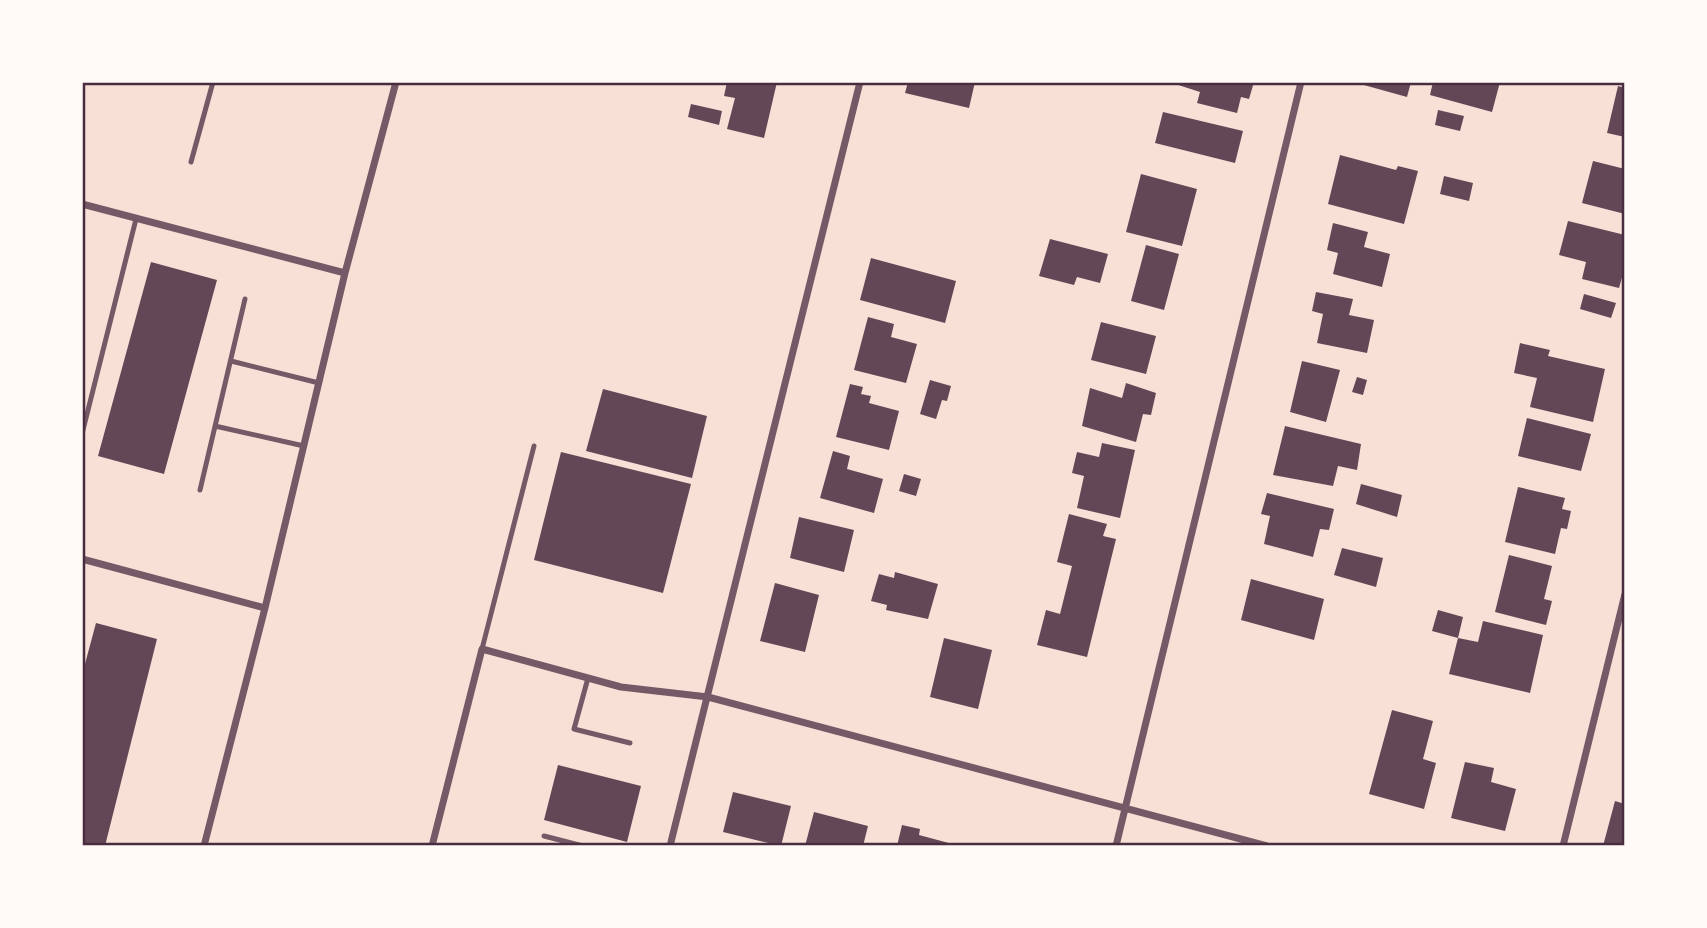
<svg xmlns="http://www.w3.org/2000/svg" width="1707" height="928" viewBox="0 0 1707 928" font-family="'Golos Text',sans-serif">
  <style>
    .building { fill: #644757 }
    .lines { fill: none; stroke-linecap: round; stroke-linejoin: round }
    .service { stroke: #755966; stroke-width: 5 }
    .minor { stroke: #755966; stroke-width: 7 }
    .neatline { fill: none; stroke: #4a2c40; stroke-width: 2.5 }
  </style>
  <rect width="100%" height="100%" fill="#f7e1d7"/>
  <path class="building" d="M727 82H777L764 138 727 129 735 98 724 96Z
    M908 82H975L969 108 905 93Z
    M1169 82H1254L1249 99 1241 97 1237 113 1197 103 1200 92Z
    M1353 82H1411L1407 97Z
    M1433 82H1500L1492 112 1430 95Z
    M1618 86 1625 88V137L1607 133Z
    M691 104 722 111 719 125 688 117Z
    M1438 110 1464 116 1460 131 1435 125Z
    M1163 112 1243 131 1235 163 1155 143Z
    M1340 155 1396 170 1398 166 1418 171 1404 224 1328 204Z
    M1593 161 1625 169V214L1582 203Z
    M1141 174 1197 189 1182 246 1126 232Z
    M1444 176 1473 183 1469 201 1440 194Z
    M1568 221 1625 235V267L1619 288 1582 279 1586 262 1559 255Z
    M1333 223 1368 232 1364 247 1390 254 1382 287 1333 274 1338 253 1327 250Z
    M1050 239 1108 254 1100 283 1077 277 1074 285 1039 276Z
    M1146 245 1179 254 1164 310 1131 301Z
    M871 258 956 281 945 323 860 300Z
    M151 262 217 280 164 474 98 456Z
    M1316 292 1353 299 1349 315 1374 320 1367 353 1317 343 1323 314 1312 311Z
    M1584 294 1616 303 1611 318 1580 309Z
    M868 317 894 324 891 337 917 344 906 383 854 370Z
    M1101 322 1156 336 1146 374 1091 360Z
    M1520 343 1550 350 1548 356 1605 369 1593 422 1530 407 1537 378 1514 373Z
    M1302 361 1340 370 1326 422 1290 412Z
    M1357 377 1367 380 1363 395 1352 392Z
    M930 380 951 386 947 401 942 400 936 419 920 414Z
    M1126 383 1156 393 1151 415 1143 414 1136 442 1082 426 1090 388 1122 398Z
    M850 384 863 387 861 394 871 396 869 403 899 411 889 450 836 437Z
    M603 389 707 416 692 478 586 451Z
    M1527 418 1591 434 1581 471 1518 456Z
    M1285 426 1361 444 1357 470 1338 466 1333 486 1273 475Z
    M1102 443 1135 450 1120 518 1077 508 1084 476 1072 473 1077 452 1099 457Z
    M833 451 850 456 847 469 883 479 874 513 820 498Z
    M561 452 691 484 663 593 534 560Z
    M904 474 921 479 916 496 899 491Z
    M1361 484 1402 495 1397 517 1356 504Z
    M1518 487 1565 498 1562 509 1571 511 1567 529 1561 528 1555 554 1505 542Z
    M1267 493 1334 509 1329 530 1320 529 1313 557 1264 544 1270 516 1261 514Z
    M1069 514 1107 524 1103 536 1116 539 1087 657 1037 645 1046 610 1060 614 1072 566 1057 562Z
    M799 517 854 530 844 572 790 558Z
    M1342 548 1383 558 1376 587 1334 575Z
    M1509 555 1552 566 1544 599 1552 601 1546 625 1495 612Z
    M895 572 938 584 928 619 886 610 887 605 871 601 879 574 894 578Z
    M1251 579 1324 599 1314 640 1241 620Z
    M775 583 819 595 805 652 760 641Z
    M1438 610 1463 617 1458 638 1432 631Z
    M1483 621 1543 635 1530 693 1449 674 1458 638 1478 642Z
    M96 623 157 639 105 846H82V675Z
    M944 638 992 650 978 709 930 697Z
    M1392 710 1433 721 1423 759 1436 763 1424 809 1369 794Z
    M1465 762 1494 768 1491 782 1516 789 1505 831 1451 818Z
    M558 765 641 786 627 842 544 820Z
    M733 792 791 806 781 846 723 832Z
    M1615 801 1625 804V846H1603Z
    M814 812 868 826 863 846H805Z
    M902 825 920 829 919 835 960 846H897Z"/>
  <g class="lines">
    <path class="service" d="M191 162 213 82
      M231 361 319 383
      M215 426 304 446
      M82 434 136 219
      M200 490 245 299
      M482 649 534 446
      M588 678 574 729 630 743
      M544 836 583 846"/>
    <path class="minor" d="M82 204 345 273
      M82 559 265 608
      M204 846 265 608 345 273 396 82
      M432 846 482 649 621 687 708 697 1267 846
      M670 846 860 82
      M1116 846 1301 82
      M1563 846 1625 594"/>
  </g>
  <rect width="1707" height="928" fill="none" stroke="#fffaf5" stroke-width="168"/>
  <rect x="84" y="84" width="1539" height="760" class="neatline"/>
</svg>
